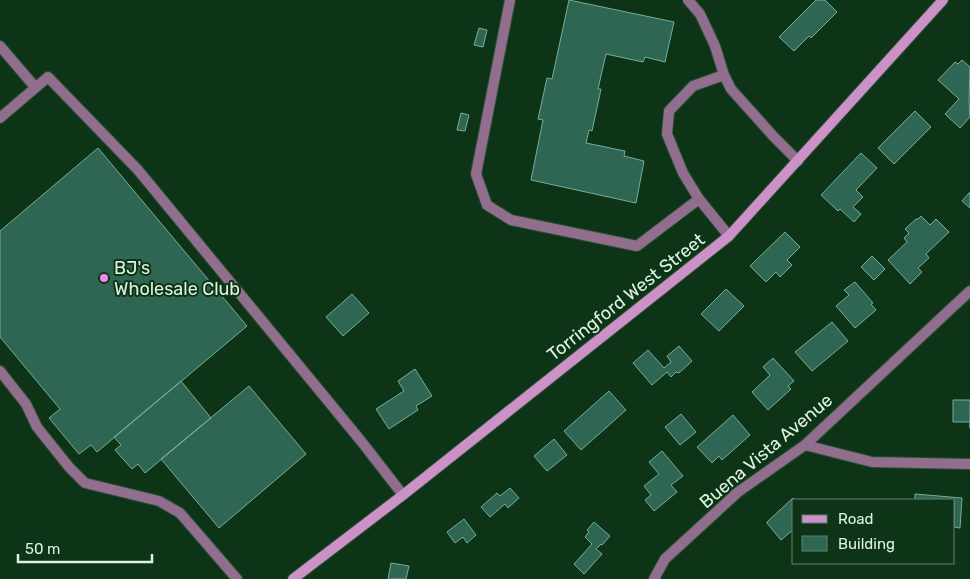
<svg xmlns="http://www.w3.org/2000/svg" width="970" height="579" viewBox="0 0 970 579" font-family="Rubik,sans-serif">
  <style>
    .building { fill: #2e6553; stroke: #76ae99 }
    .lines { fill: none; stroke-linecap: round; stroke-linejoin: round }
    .lane-casing { stroke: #2b4f34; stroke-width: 12 }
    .street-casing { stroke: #2b4f34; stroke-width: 12 }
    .secondary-casing { stroke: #2b4f34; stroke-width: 12 }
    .lane { stroke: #916d8e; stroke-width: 10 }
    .street { stroke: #916d8e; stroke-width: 10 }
    .secondary { stroke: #cc91c7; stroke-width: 10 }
    .poi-dot { fill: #f589ef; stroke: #0e3418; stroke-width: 2 }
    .labels { text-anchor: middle; stroke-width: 4; stroke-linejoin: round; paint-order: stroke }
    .poi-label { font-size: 18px; fill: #ddf3e0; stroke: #0e3418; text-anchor: start }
    .street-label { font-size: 18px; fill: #ddf3e0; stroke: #0e3418 }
  </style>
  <rect width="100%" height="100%" fill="#0e3418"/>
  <path class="building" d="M569 0 674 22 665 62 645 57 643 62 606 54 598 89H601L592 131 589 130 586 143 625 151 624 156 644 161 636 203 531 180 543 120 538 119 547 78 552 79Z
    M816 0H825L837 12 811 38 809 36 794 51 779 37Z
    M479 28 487 30 483 47 474 45Z
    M962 60 970 67 969 101 970 117 960 128 945 114 959 99 938 80 955 62 958 64Z
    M915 111 931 127 894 164 878 148Z
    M461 113 469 115 465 131 457 130Z
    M98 148 247 326 97 452 91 445 79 454 49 418 60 409 0 337V231Z
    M861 153 877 168 856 190 863 197 853 207 861 214 854 222 840 209 838 211 821 195Z
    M970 192V208L962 201Z
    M921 216 930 225 936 219 949 232 926 254 929 258 918 268 922 272 910 284 888 260 907 242 904 238 909 233 905 229 916 219H918Z
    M785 232 800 247 787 260 792 265 780 277 776 272 766 282 750 266Z
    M872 256 885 269 874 280 861 267Z
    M855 282 873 303 871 304 876 310 855 328 836 306 849 295 844 290Z
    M726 289 744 306 719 331 701 314Z
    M352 294 369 313 343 336 326 317Z
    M832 322 848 341 812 371 795 352Z
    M679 346 692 361 679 373 676 372 671 377 667 372 652 385 633 363 648 350 664 368 671 362 667 356Z
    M773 358 794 381 788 386 791 389 768 410 752 392 770 375 763 367Z
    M415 369 432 396 416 406 418 410 389 429 376 409 404 391 398 381Z
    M181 381 211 418 145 473 138 464 132 469 115 450 121 445 114 437Z
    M249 386 306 454 219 528 161 459Z
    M609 391 626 410 581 450 564 431Z
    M953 400H970V428V422H953Z
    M681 414 696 432 680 445 665 427Z
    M733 415 750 435 722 460 719 456 712 463 697 447Z
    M554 439 567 455 547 471 534 456Z
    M662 451 683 476 671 485 677 492 654 511 645 500 651 495 644 486 659 474 649 462Z
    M510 488 519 498 508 508 505 504 490 517 481 507 497 493 500 496Z
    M915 494 962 498 960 528 954 527V500H915Z
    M793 498 795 500H794V529L781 540 767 523V522Z
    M464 519 476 535 467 543 463 537 455 543 447 532Z
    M594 522 610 536 602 545 601 544 596 549 602 554 584 574 574 564 592 544 585 537 589 532 587 530Z
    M391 563 409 566 406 579H388Z"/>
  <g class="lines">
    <defs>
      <path id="lane" d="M510 0 476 174 487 205 511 220 637 246 699 199 729 236
        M688 0 700 14 715 46 724 75 731 89 774 137 798 161
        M0 46 35 87
        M0 118 48 77 138 170 361 441 403 495
        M699 199 683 173 667 134 669 111 693 86 724 75
        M0 371 26 404 37 427 69 467 85 483 159 501 180 513 237 579"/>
      <path id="street" d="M805 445 872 462 970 464
        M654 579 665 559 738 492 805 445 970 291"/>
      <path id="secondary" d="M293 579 403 495 729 236 943 0"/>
    </defs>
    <use href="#lane" class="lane-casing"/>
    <use href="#street" class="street-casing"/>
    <use href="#secondary" class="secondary-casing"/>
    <use href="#lane" class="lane"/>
    <use href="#street" class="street"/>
    <use href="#secondary" class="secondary"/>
  </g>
  <circle class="poi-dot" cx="104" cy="278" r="5"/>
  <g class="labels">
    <g class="poi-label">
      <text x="114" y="274">BJ's<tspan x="114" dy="21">Wholesale Club</tspan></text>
    </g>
    <g class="street-label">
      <text transform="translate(626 297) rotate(-38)" y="6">Torringford West Street</text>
      <text transform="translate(766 451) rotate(-40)" y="6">Buena Vista Avenue</text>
    </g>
  </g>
  <rect x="792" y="499" width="162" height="65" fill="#0e3418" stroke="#618068"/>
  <rect x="802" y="515" width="25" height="8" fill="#cc91c7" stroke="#618068"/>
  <text x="838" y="524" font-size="15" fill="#ddf3e0">Road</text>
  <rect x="802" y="536" width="25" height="15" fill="#2e6553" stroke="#618068"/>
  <text x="838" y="549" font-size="15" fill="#ddf3e0">Building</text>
  <path d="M18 554v8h134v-8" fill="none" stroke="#ddf3e0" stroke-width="2.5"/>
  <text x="25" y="554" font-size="15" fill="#ddf3e0" stroke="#0e3418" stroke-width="4" paint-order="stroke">50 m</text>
</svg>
